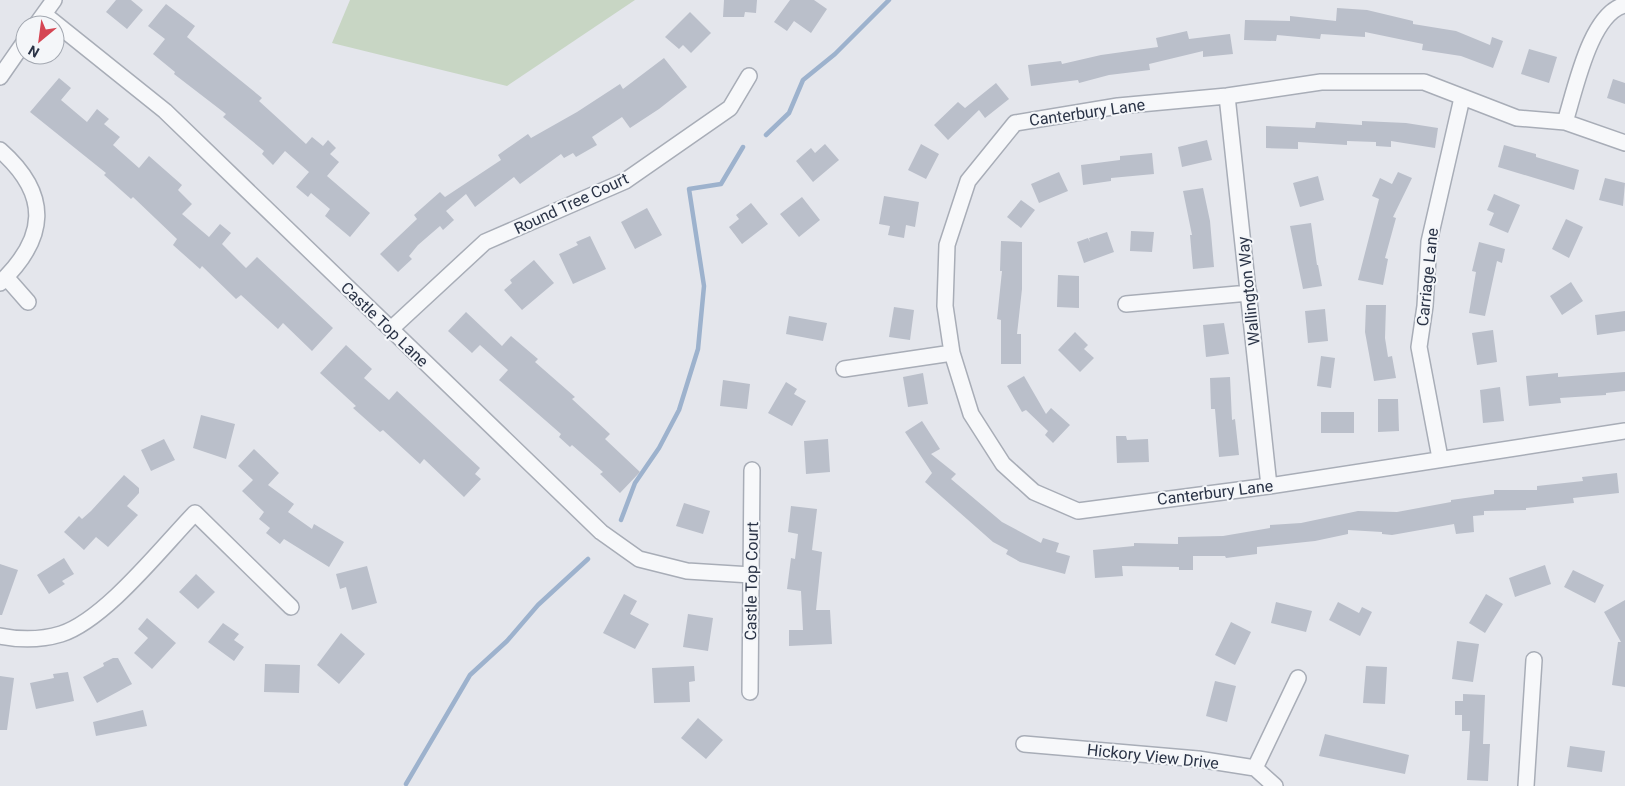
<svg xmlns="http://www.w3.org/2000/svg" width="1625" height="786" viewBox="0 0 1625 786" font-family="Roboto,sans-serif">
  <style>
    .green { fill: #c8d6c4 }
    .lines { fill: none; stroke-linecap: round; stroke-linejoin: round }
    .stream { stroke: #9db2cd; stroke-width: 4.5 }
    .building { fill: #babfca }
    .minor-casing { stroke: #a8adb7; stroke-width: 18 }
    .minor { stroke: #f7f8fa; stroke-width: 15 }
    .labels { text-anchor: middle; stroke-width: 4; stroke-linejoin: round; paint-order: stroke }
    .street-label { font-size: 16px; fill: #2a3346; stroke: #f4f6f9 }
  </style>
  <rect width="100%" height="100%" fill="#e4e6ec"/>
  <path class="green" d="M350 0H635L507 86 332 43Z"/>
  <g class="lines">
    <path class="stream" d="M766 135 789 113 803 80 835 54 889 0
      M621 520 635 483 659 448 679 410 698 349 704 286 689 189 721 184 743 147
      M406 784 470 675 507 641 538 605 588 559"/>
  </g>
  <path class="building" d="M116 0H131L143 10 127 29 106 12Z
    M724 0H757L756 13 745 12 744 17H723Z
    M790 0H814L827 9 811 33 794 21 787 31 774 22Z
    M166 4 195 26 187 37 262 98 259 101 306 144 312 137 323 146 328 140 336 148 330 154 339 162 327 176 370 213 350 237 325 216 330 209 311 193 308 197 296 187 309 172 285 151 273 165 262 154 264 151 223 117 226 114 174 74 175 72 153 54 165 39 148 26Z
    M1337 8 1367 10 1413 21V24L1456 31 1490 45 1492 37 1503 41 1493 68 1461 56 1422 50 1423 44 1365 32V37L1321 34 1320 39 1277 35 1276 41 1244 40 1245 20 1290 21V16L1336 21Z
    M690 12 711 33 691 53 683 45 679 49 665 37Z
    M1187 31 1189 39 1230 34 1233 54 1203 57V51L1149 64 1150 70 1109 75 1079 83 1078 80 1031 86 1028 65 1061 61 1062 64 1101 55 1158 47 1156 38Z
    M1529 49 1557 57 1549 83 1521 74Z
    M664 58 687 87 659 109 630 128 622 117 592 137 597 145 576 157 573 153 564 158 561 154 520 184 514 177 475 207 466 194 446 211 454 220 443 230 440 226 418 245 409 256 412 259 398 272 380 254 417 219 414 215 440 192 445 197 501 160 498 155 528 134 531 138 577 112 620 84 623 89Z
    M59 78 71 88 61 100 87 122 97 109 109 119 104 124 120 137 113 145 139 168 149 156 182 185 178 190 192 204 182 214 209 237 220 224 231 233 222 244 246 268 257 257 333 328 312 351 283 323 278 329 241 295 236 299 202 266 200 269 173 245 177 239 133 197 131 199 104 175 106 173 30 112Z
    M1613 79 1625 83V104L1607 98Z
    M996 83 1009 99 985 118 979 110 948 140 934 125 958 102 965 108Z
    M1362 121 1406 123 1438 128 1435 148 1391 141V147L1376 146V142L1347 141V145L1298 142V149L1266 148V126L1315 128 1316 122 1362 125Z
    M1207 140 1212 160 1182 167 1178 147Z
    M825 144 839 160 813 182 796 161 811 148 815 153Z
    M921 144 939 154 926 179 908 170Z
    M1504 145 1536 154V157L1579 170 1574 190 1498 167Z
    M1152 153 1154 174 1111 178V181L1083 185 1081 165 1120 160V156Z
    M1059 172 1068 191 1039 203 1031 184Z
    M1398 172 1412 178 1393 217 1396 218 1385 258 1388 259 1383 285 1358 280 1379 199 1372 196 1380 178 1392 184Z
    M1318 176 1324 200 1300 207 1293 183Z
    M1605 178 1625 183 1623 206 1599 200Z
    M1203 188 1210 221 1214 267 1193 269 1190 235H1192L1183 191Z
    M1494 194 1520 205 1508 233 1489 225 1494 213 1487 210Z
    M884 196 919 202 915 227 906 225 904 238 888 235 890 226 879 224Z
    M802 197 820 220 799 237 780 214Z
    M1021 200 1035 210 1021 228 1007 217Z
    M751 203 768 224 742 244 729 227 739 219 736 215Z
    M647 208 662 235 635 249 621 222Z
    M1566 219 1583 227 1569 258 1552 249Z
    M1311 223 1317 265H1318L1322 286 1303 289 1290 226Z
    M1131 231 1154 232 1152 252 1130 251Z
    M1107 232 1114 252 1084 263 1077 242 1088 238 1090 242 1089 238Z
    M590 236 606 269 573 284 559 254 578 245 576 242Z
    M1001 241 1022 242V289L1017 334H1021V364H1001V320L997 319 1002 271H1000Z
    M1479 242 1505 249 1502 263 1497 261 1485 316 1469 313 1476 272 1472 271Z
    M534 260 554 283 522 310 504 290 512 283 510 280Z
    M1058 275 1079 276V308L1057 307Z
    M1571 282 1583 301 1562 315 1550 296Z
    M1366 305H1386L1385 338 1388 357 1392 356 1396 378 1374 381 1365 332Z
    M894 307 914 310 910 340 889 337Z
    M1325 309 1328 341 1308 343 1305 311Z
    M1625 311V331L1597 335 1595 315Z
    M466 312 502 346 511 336 538 359 535 362 575 397 572 399 610 434 605 439 640 472 620 493 600 474 603 472 572 445 570 447 559 437 561 434 499 380 508 370 480 345 472 353 448 331Z
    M789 316 827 323 823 341 786 334Z
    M1224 323 1229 354 1206 357 1203 325Z
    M1493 330 1497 362 1477 365 1472 333Z
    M1075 332 1088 345 1084 349 1094 358 1080 372 1058 350Z
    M346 345 372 369 364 378 389 400 397 391 480 468 475 474 481 479 464 497 424 459 420 464 383 430 380 432 353 408 356 406 320 373Z
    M1321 356 1335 358 1331 388 1317 386Z
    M1625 372V391L1606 393V395L1560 398 1561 403 1529 406 1526 376 1558 373V377Z
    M923 373 928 404 908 407 903 377Z
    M1024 376 1046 414 1051 408 1070 425 1053 443 1045 435 1048 431 1026 410 1022 412 1007 386Z
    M1230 377 1232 420 1235 419 1239 455 1219 457 1215 409H1211L1210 378Z
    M723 380 750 384 747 409 720 406Z
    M786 382 797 389 794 394 806 401 792 426 768 413Z
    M1500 387 1504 421 1483 423 1480 390Z
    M1378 399H1398L1399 431 1378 432Z
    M1321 412H1354V433H1321Z
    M201 415 235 424 226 459 193 448Z
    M922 421 940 449 931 454 956 474 951 479 1002 522 1041 543 1043 538 1059 543 1056 552 1070 556 1065 574 1020 562 1006 554 1008 550 993 542 925 482 932 473 905 432Z
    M1116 436H1126L1127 440 1148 439 1149 462 1117 463Z
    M164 439 175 460 151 471 141 450Z
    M828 439 830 472 806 474 804 441Z
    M254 449 279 473 268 485 294 504 288 512 312 529 314 524 344 542 329 567 284 539 280 544 266 533 270 528 259 519 264 512 242 491 253 480 238 466Z
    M1617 473 1619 493 1573 498 1574 503 1526 508V510L1484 511V515L1473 516 1474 532 1456 534 1454 524 1392 535 1382 534V532L1348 530V534L1315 541 1257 547V554L1226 558 1225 556H1193V570H1179V567L1122 566 1123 576 1095 578 1093 550 1134 546V543L1178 544V537L1223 536 1270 528V525L1301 523 1358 511 1397 512 1451 502V500L1494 494V490H1537V486L1583 481 1582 477Z
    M124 475 139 488V493L127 506 138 515 108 547 96 537 84 550 64 532 79 516 82 519 91 511Z
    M684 503 710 511 703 534 676 526Z
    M791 506 817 509 812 550 822 552 816 610H830L832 644 789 646V630H803L801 591 787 589 791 558 795 559 798 534 788 532Z
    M64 558 74 574 62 581 65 584 49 594 37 575Z
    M0 564 18 570 2 615H0Z
    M1545 565 1551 584 1515 597 1509 578Z
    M367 566 377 603 352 610 346 587 340 589 336 574Z
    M1573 570 1604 585 1595 603 1564 587Z
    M196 574 215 592 198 609 179 592Z
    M624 594 637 601 630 614 649 624 635 649 603 633Z
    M1486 594 1503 604 1485 633 1469 623Z
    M1625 600V687L1612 685 1618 642H1621L1604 612Z
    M1276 602 1312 611 1306 632 1271 623Z
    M1338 602 1359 613 1362 607 1372 612 1360 636 1329 620Z
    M688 614 713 618 708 651 683 647Z
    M147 618 176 643 152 669 134 653 148 638 138 629Z
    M1231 622 1251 632 1235 665 1215 655Z
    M223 623 239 634 234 640 244 647 234 661 208 642Z
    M341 633 365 654 339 684 317 665Z
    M1457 641 1479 644 1473 682 1452 679Z
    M113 658H118L132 684 97 703 83 677 104 666 103 663Z
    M265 664 300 665 299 693 264 692Z
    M694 666 695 681 689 682 690 702 654 703 652 668Z
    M1366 666 1387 667 1385 704 1363 703Z
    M68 672 74 701 36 709 30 683 54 678 53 674Z
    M0 676 14 678 7 730H0Z
    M1215 681 1236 686 1227 722 1206 716Z
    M1463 694 1485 695 1483 744H1490L1488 781 1467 780 1470 731H1462V715H1455V701H1463Z
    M143 710 147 726 96 736 93 722Z
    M698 718 723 740 706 759 681 738Z
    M1325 734 1409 755 1405 774 1319 756Z
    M1570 746 1605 751 1602 772 1567 767Z"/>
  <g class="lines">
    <defs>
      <path id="minor" d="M44 14 165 111 601 532 639 559 687 571 751 575
        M36 25 54 0
        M0 77 25 41
        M1227 96 1269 486
        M1565 122C1575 91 1590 13 1625 5
        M1625 143 1565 122 1517 118 1424 82H1321L1227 96 1118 106 1015 123 968 181 947 245 945 306 952 353 971 414 1003 464 1034 492 1078 511 1269 486 1625 431
        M0 150C51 195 47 238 0 283
        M6 277 28 302
        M1126 304 1249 293
        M391 329 485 242 625 181 730 108 749 76
        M844 369 952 353
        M1440 458 1419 347 1425 306 1429 242 1462 98
        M0 636C20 640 41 640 61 634 105 620 162 547 195 513L291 607
        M750 692 752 470
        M1024 744 1198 759 1255 768 1275 786
        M1255 768 1298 678
        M1526 786 1534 660"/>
    </defs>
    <use href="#minor" class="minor-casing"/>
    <use href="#minor" class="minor"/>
  </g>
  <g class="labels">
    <g class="street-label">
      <text transform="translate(1087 112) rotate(-8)" y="6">Canterbury Lane</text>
      <text transform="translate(571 203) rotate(-25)" y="6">Round Tree Court</text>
      <text transform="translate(1427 277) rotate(-84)" y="6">Carriage Lane</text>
      <text transform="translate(1248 291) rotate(-96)" y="6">Wallington Way</text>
      <text transform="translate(385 324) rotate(44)" y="6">Castle Top Lane</text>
      <text transform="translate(1215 492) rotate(-7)" y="6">Canterbury Lane</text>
      <text transform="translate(751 581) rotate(-89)" y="6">Castle Top Court</text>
      <text transform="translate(1153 756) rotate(6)" y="6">Hickory View Drive</text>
    </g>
  </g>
  <g transform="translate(40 40) rotate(209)"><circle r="24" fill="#f4f6f9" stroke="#a3a8b1"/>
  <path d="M0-4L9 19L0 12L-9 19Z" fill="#d54553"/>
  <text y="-8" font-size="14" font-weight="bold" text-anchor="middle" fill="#2a3346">N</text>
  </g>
</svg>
